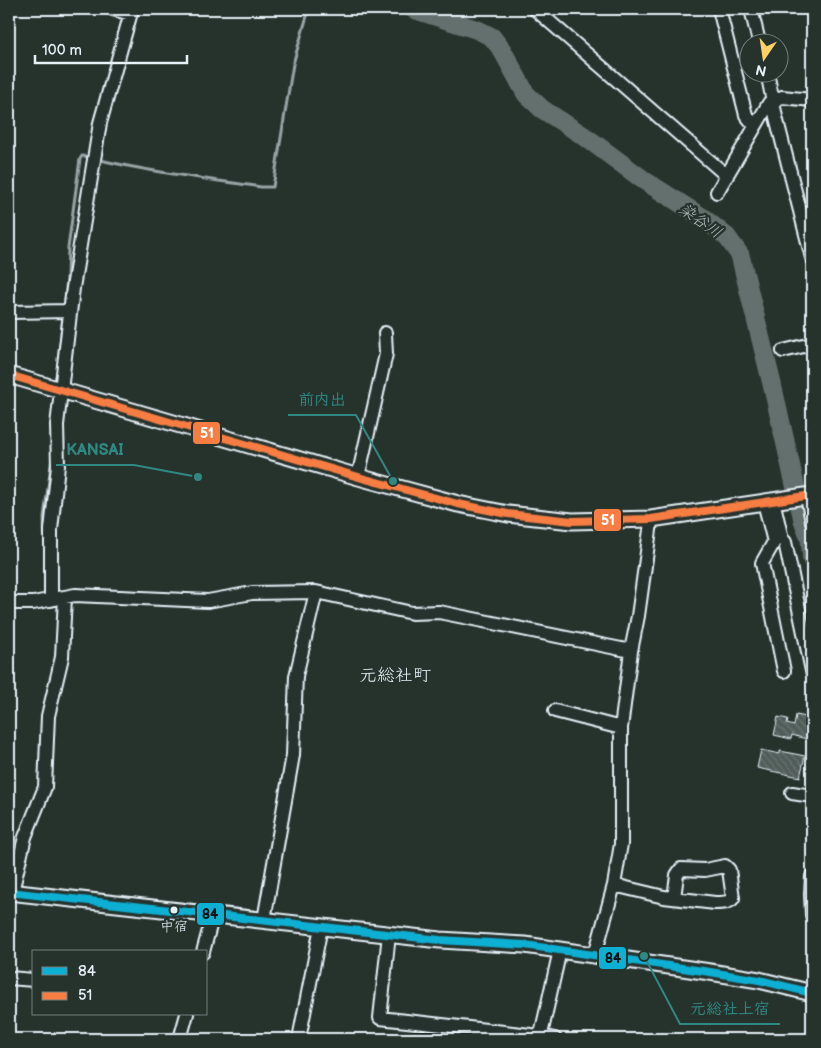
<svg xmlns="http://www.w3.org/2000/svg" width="821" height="1048" viewBox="0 0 821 1048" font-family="'Balsamiq Sans','Klee One',sans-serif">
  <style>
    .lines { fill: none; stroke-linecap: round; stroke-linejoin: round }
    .stream { stroke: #98a3a5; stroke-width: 3 }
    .river { stroke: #636f6d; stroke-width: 19 }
    .building { fill: url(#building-back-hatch); stroke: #e8f1f8 }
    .minor-casing { stroke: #e8f1f8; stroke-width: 16 }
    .major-casing { stroke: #e8f1f8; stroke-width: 19 }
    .minor { stroke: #26332d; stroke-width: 12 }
    .major { stroke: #26332d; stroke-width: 15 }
    .bus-1-casing { stroke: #26332d; stroke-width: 11 }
    .bus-2-casing { stroke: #26332d; stroke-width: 11 }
    .bus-1 { stroke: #0dafd3; stroke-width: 8 }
    .bus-2 { stroke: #f77d43; stroke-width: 8 }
    .bus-dot { fill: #e8f1f8; stroke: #26332d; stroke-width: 2 }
    .labels { text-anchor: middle; stroke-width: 5; stroke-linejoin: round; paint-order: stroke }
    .bus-label { font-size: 14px; fill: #e8f1f8; stroke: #26332d }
    .water-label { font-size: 16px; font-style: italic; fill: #b3bdc0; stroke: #26332d }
    .quarter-label { font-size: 18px; fill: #e8f1f8; stroke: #26332d }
    .leader { fill: none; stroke: #308883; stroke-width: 2 }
    .callout-dot { fill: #308883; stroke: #26332d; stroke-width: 2 }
    .callout-label { font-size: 16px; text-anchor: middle; font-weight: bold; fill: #308883; stroke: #26332d; stroke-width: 5; stroke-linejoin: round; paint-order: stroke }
    .line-badge { stroke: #26332d; stroke-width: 2 }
    .badge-label { font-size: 14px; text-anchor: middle; font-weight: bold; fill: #fff }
    .pale-badge-label { font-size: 14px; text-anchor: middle; font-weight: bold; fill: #111 }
  </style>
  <defs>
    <pattern id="building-back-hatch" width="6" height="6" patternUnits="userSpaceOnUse" patternTransform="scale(1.25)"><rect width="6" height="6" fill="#505c59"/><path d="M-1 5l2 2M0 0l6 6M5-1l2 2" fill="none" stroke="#697472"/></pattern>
  </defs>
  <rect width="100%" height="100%" fill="#26332d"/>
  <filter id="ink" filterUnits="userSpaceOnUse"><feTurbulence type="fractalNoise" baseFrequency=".02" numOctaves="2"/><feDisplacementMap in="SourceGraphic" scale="10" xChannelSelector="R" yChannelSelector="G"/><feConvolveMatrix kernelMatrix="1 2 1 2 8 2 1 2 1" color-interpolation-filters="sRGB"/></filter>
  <g filter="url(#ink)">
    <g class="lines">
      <path class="stream" d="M96 159C150 172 206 179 261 187H273L293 64 309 9
        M64 309 67 278 68 248 80 159 82 156 90 157
        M58 361 63 315
        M55 384 58 367
        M45 563 44 517 52 457"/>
      <path class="river" d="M413 9 478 30 492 37 502 50 526 94 542 109 587 138 645 181 702 217 727 237 740 255 772 384 803 520 810 539 812 560"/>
    </g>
    <path class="building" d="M796 715 812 718 810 740 792 735 791 739 774 735 778 717 788 719 787 724 794 726Z
      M761 750 780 754V751L805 756 800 777 757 768Z"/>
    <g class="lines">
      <defs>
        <path id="minor" d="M113 9 131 14
          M535 9 727 176
          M719 9 746 115 755 126
          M751 9 759 42
          M767 72 776 117 812 258
          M717 192 769 103 782 97 812 100
          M9 312 70 311
          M783 351 812 344
          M358 477 386 354 385 333
          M807 496 812 522
          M773 500 782 539 785 542 812 671
          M764 502 774 542 762 563 784 671
          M51 600V530L58 466 57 425 73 288 100 123 132 9
          M9 603H33L75 595 208 601 252 593 316 592 412 613 439 612 631 651
          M555 711 621 728
          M792 793 812 796
          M812 876 811 894 812 915
          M614 885 664 897 715 903C721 903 730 903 733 898L729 870 725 866 705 870 681 869 677 875 674 898
          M12 892 25 837 45 787 48 716 62 657 65 597
          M264 920 293 755 296 676 316 592
          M389 934 380 1018 540 1036 555 1039
          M203 952 213 915
          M595 955 614 885 621 844V728L631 651 638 616 650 530 651 519
          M9 978 34 980
          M180 1039 187 1014
          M299 1039 321 927
          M540 1039 560 950"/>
        <path id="major" d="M9 375 362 478 458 504 508 514 572 521 651 519 812 495
          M9 892 440 940 525 945 710 972 759 980 812 993"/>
      </defs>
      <use href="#minor" class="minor-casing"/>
      <use href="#major" class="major-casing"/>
      <use href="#minor" class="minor"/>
      <use href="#major" class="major"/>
      <defs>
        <path id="bus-1" d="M9 892 440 940 525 945 710 972 759 980 812 993"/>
        <path id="bus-2" d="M9 375 362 478 458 504 508 514 572 521 651 519 812 495"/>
      </defs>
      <use href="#bus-1" class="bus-1-casing"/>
      <use href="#bus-2" class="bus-2-casing"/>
      <use href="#bus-1" class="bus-1"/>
      <use href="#bus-2" class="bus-2"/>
    </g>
  </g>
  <circle class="bus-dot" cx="174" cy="910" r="4.5"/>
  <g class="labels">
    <g class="bus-label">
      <text x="174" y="931">中宿</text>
    </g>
    <g class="water-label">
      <text transform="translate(701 220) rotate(35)" y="6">染谷川</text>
    </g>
    <g class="quarter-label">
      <text x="395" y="681">元総社町</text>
    </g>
  </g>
  <path class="leader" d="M393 481L356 415H288M198 477L134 465H56M644 956L680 1024H780"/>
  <g class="callout-dot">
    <circle cx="393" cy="481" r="5"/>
    <circle cx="198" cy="477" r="5"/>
    <circle cx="644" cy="956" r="5"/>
  </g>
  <g class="callout-label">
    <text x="322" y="405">前内出</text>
    <text x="95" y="455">KANSAI</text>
    <text x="730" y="1014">元総社上宿</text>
  </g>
  <g class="line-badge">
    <rect x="192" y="421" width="29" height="24" rx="5" fill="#f77d43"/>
    <rect x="593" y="508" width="29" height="24" rx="5" fill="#f77d43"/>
    <rect x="196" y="902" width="29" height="24" rx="5" fill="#0dafd3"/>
    <rect x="598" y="946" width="29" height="24" rx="5" fill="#0dafd3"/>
  </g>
  <g class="badge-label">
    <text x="207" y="438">51</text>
    <text x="608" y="525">51</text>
  </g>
  <g class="pale-badge-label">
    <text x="210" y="919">84</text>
    <text x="613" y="963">84</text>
  </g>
  <rect width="821" height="1048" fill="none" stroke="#26332d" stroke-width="30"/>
  <rect x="15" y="15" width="791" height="1018" fill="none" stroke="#e8f1f8" stroke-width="2" filter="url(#ink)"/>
  <rect x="32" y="950" width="175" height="65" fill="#26332d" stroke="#747f7e"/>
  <rect x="42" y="967" width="25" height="8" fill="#0dafd3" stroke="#747f7e"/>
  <text x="78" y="976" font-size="15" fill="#e8f1f8">84</text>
  <rect x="42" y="992" width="25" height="8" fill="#f77d43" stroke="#747f7e"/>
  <text x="78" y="1000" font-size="15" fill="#e8f1f8">51</text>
  <g transform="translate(764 58) rotate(193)"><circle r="24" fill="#26332d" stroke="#747f7e"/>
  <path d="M0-4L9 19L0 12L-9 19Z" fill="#ffd166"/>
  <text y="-8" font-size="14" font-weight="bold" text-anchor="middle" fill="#e8f1f8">N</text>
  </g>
  <path d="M35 55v8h152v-8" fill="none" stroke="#e8f1f8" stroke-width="2.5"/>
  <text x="42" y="55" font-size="15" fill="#e8f1f8" stroke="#26332d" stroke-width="4" paint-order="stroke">100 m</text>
</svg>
